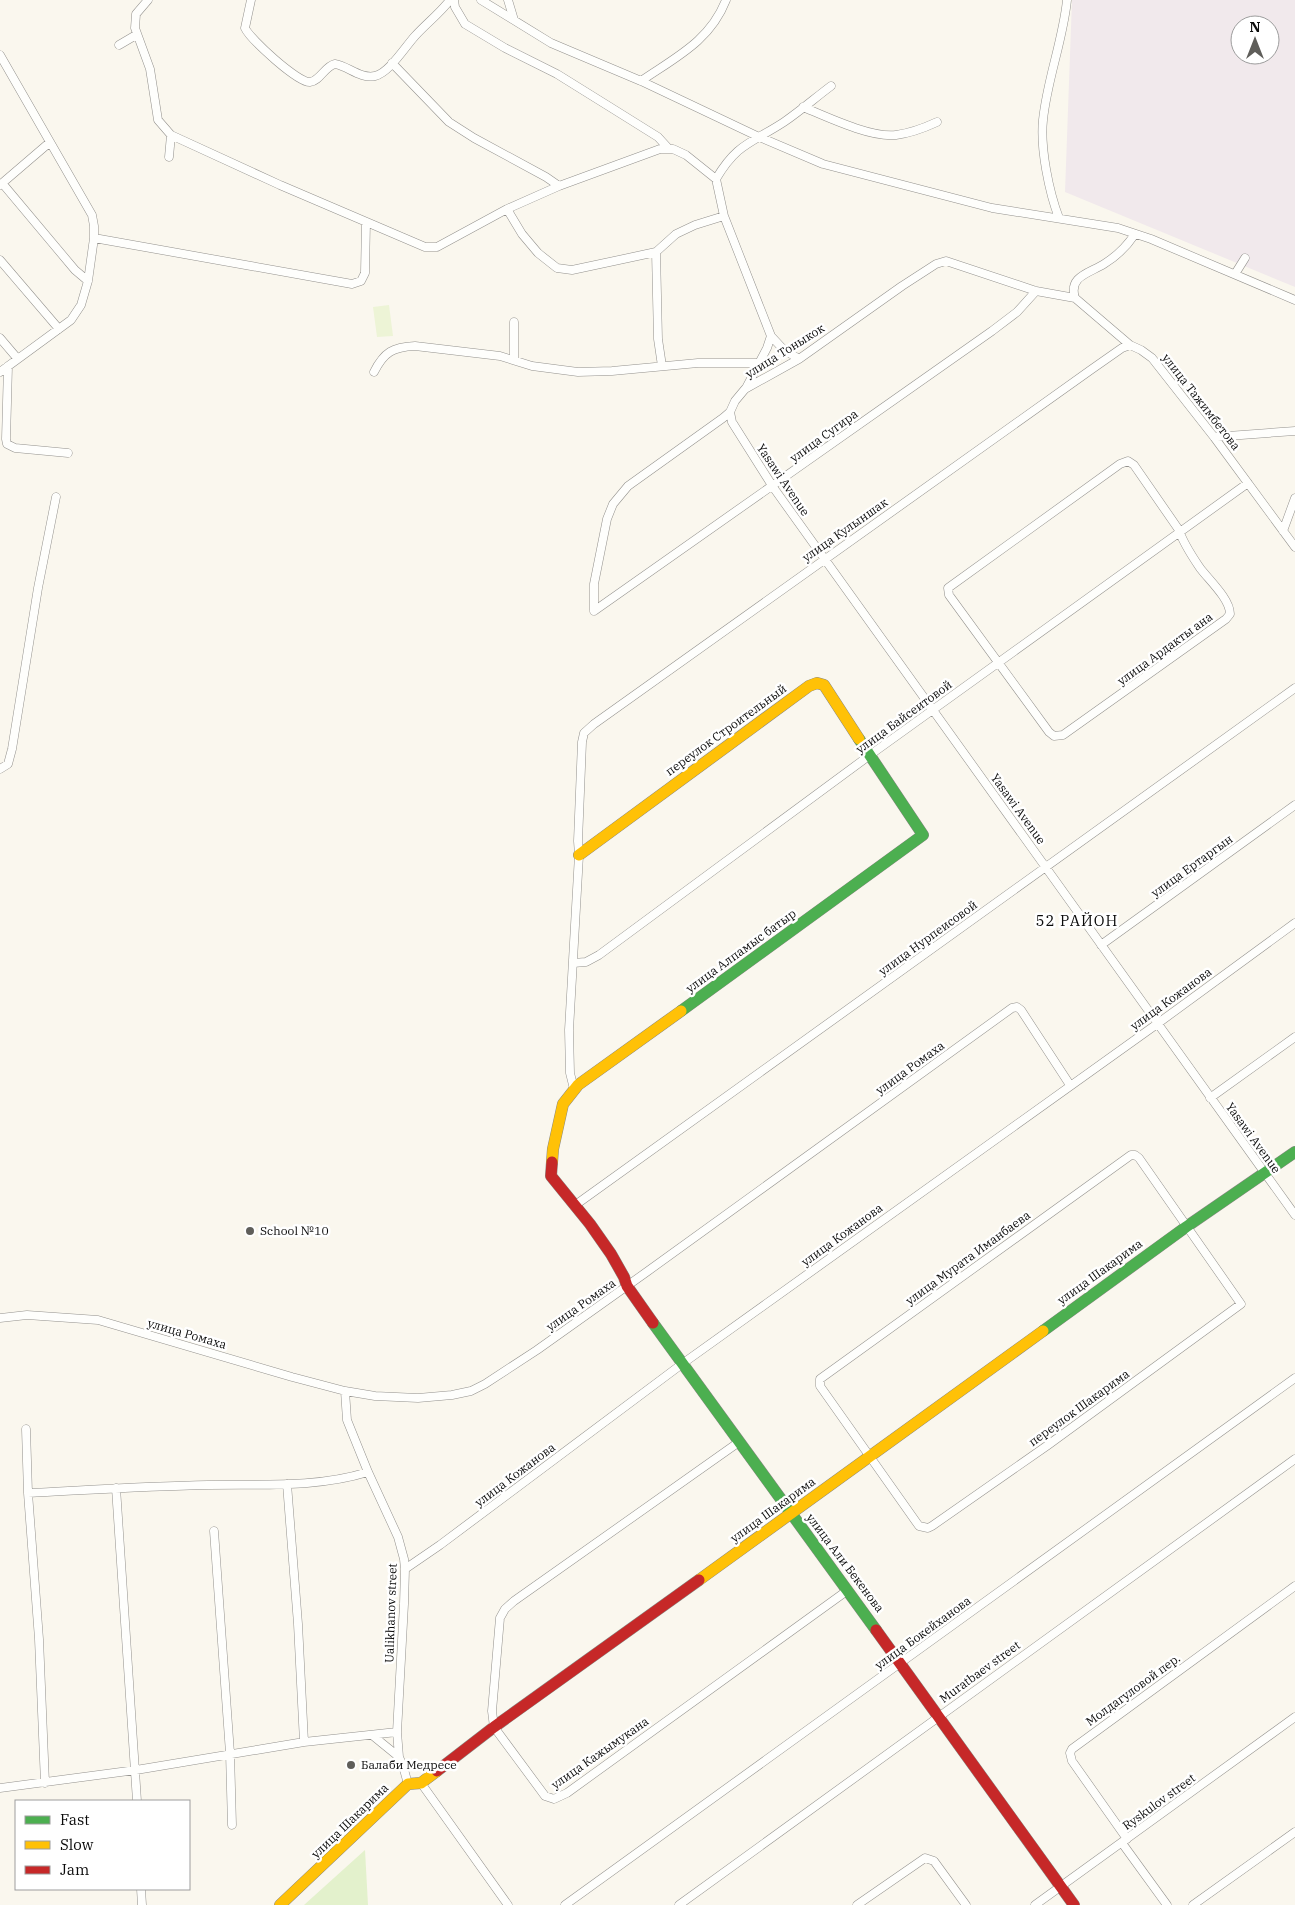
<svg xmlns="http://www.w3.org/2000/svg" width="1295" height="1905" viewBox="0 0 1295 1905" font-family="'IBM Plex Serif',serif">
  <style>
    .industrial { fill: #f1e9ec; fill-rule: evenodd }
    .green { fill: #e3f1cc }
    .pitch { fill: #edf4d6 }
    .lines { fill: none; stroke-linecap: round; stroke-linejoin: round }
    .street-casing { stroke: #93918d; stroke-width: 9 }
    .fast-casing { stroke: #898884; stroke-width: 12 }
    .slow-casing { stroke: #898884; stroke-width: 12 }
    .jam-casing { stroke: #898884; stroke-width: 12 }
    .street { stroke: #fefefc; stroke-width: 8 }
    .fast { stroke: #4caf50; stroke-width: 11 }
    .slow { stroke: #ffc107; stroke-width: 11 }
    .jam { stroke: #c62828; stroke-width: 11 }
    .poi-dot { fill: #5f5e5a; stroke: #fff; stroke-width: 2 }
    .labels { text-anchor: middle; stroke-width: 5; stroke-linejoin: round; paint-order: stroke }
    .street-label { font-size: 12px; fill: #0b0b0b; stroke: #fff }
    .poi-label { font-size: 12px; fill: #0b0b0b; stroke: #fff; text-anchor: start }
    .quarter-label { font-size: 15px; letter-spacing: 1px; fill: #0b0b0b; stroke: #fff }
  </style>
  <rect width="100%" height="100%" fill="#faf7ee"/>
  <path class="industrial" d="M1072 0H1295V287L1065 192ZM1240 25H1270V55H1240Z"/>
  <path class="green" d="M365 1850 368 1905H304Z"/>
  <path class="pitch" d="M389 305 393 336 377 337 373 307Z"/>
  <g class="lines">
    <defs>
      <path id="street" d="M148 0 136 14 135 28 150 69 158 120 171 135 280 185 425 247H437L507 209 559 186 660 149H673L686 155 716 179 724 216 771 336 783 349 799 359
        M251 0 245 28C250 39 298 83 310 82 320 81 325 66 335 64 348 66 360 79 375 76 389 73 405 47 415 36 427 23 440 13 450 0
        M454 0 455 7 465 24 505 48 557 74 610 107 658 137 668 148
        M481 0 551 43 641 81 757 136 823 164 992 208 1118 228 1151 239 1295 300
        M508 0 514 20
        M119 45 136 35
        M0 55 92 215 94 226V238L88 281 81 305 71 320 0 372
        M392 63 449 122 474 138 546 177 559 186
        M641 81C676 57 710 41 726 0
        M803 107C827 117 871 138 896 135 911 133 924 128 937 122
        M169 157 171 135
        M716 179C737 143 752 143 784 122 800 111 815 98 831 86
        M2 183 75 270 88 281
        M0 185 49 143
        M507 209 522 234 538 253 557 268 572 270 656 252 676 234 695 225 724 216
        M1059 218C1049 192 1040 148 1043 120 1047 80 1063 40 1067 0
        M94 238 352 284 361 281 365 273 366 222
        M656 252 658 339 662 366
        M0 260 59 329
        M1235 274 1245 258
        M1075 298C1068 276 1090 273 1104 264 1117 256 1127 246 1135 234
        M0 338 17 358
        M514 359V322
        M8 366 6 439 7 444 15 448 68 453
        M374 372C384 352 393 347 415 346L500 356 532 366 578 372 612 371 698 363H759
        M746 388 767 348 771 336
        M730 412 732 422 773 487 1295 1215
        M1214 437 1295 431
        M1128 461 1134 465 1179 530C1183 543 1192 556 1200 568 1209 580 1230 599 1230 614L1226 619 1063 735 1054 736 1049 732 949 595 948 588 1120 464Z
        M1283 531 1295 498
        M594 611V584L607 519 613 504 628 486 723 418 730 412 735 401 745 389 799 359 902 286 936 264 946 261 1036 291 1075 298 1130 345 1141 350 1152 358 1214 437 1295 547
        M594 611 992 331 1017 312 1036 291
        M0 769 8 764 12 749 38 588 56 497
        M1101 945 1295 805
        M573 963 586 962 599 955 870 755 1248 483
        M574 1089 570 1073 569 1030 579 855 578 841 582 742 584 733 594 724 1092 369 1122 348 1130 345
        M1210 1098 1295 1037
        M1131 1155H1135L1139 1158 1241 1304 1048 1445 932 1526 928 1528 919 1526 820 1386V1379Z
        M574 1206 1295 688
        M0 1318 27 1315 98 1320 292 1377 345 1391 375 1396 418 1398 452 1395 471 1391 485 1384 537 1350 648 1271 1012 1008 1017 1007 1021 1010 1070 1085
        M345 1391 347 1420 368 1472 398 1537 404 1559 405 1569 404 1604 397 1732 399 1757 403 1766 408 1784
        M26 1429 28 1493 39 1639 45 1783
        M739 1442 514 1601 505 1609 500 1618 492 1711 494 1727 545 1796 554 1799 567 1793 848 1590
        M287 1484 298 1624 304 1742
        M116 1488 137 1801
        M28 1493C88 1490 148 1486 208 1485 261 1484 317 1488 368 1472
        M214 1531 230 1753 232 1825
        M405 1569 440 1545 682 1364 1157 1024 1295 923
        M372 1735 399 1757
        M421 1783 508 1905
        M0 1788 136 1770 304 1742 397 1732
        M1127 1839 1072 1761 1070 1753 1072 1749 1295 1586
        M1122 1843 1167 1905
        M141 1889 142 1905
        M565 1905 1295 1378
        M679 1905 1295 1459
        M857 1905 925 1858 934 1861 966 1905
        M1035 1905 1295 1717
        M1193 1905 1295 1832"/>
      <path id="fast" d="M681 1011 923 835 859 739
        M653 1323 876 1630
        M1043 1331 1186 1227 1295 1152"/>
      <path id="slow" d="M579 855 809 686 817 683 824 685 859 739
        M552 1162 553 1149 563 1104 578 1085 681 1011
        M699 1580 1043 1331
        M280 1905 408 1784 421 1783 437 1771"/>
      <path id="jam" d="M552 1162 551 1176 590 1224 611 1254 624 1277 627 1286 653 1323
        M876 1630 1074 1905
        M437 1771 494 1727 699 1580"/>
    </defs>
    <use href="#street" class="street-casing"/>
    <use href="#fast" class="fast-casing"/>
    <use href="#slow" class="slow-casing"/>
    <use href="#jam" class="jam-casing"/>
    <use href="#street" class="street"/>
    <use href="#fast" class="fast"/>
    <use href="#slow" class="slow"/>
    <use href="#jam" class="jam"/>
  </g>
  <g class="poi-dot">
    <circle cx="250" cy="1231" r="5"/>
    <circle cx="351" cy="1765" r="5"/>
  </g>
  <g class="labels">
    <g class="street-label">
      <text transform="translate(785 351) rotate(-32)" y="4">улица Тоныкок</text>
      <text transform="translate(1201 402) rotate(52)" y="4">улица Тажимбетова</text>
      <text transform="translate(824 436) rotate(-36)" y="4">улица Сугира</text>
      <text transform="translate(783 480) rotate(56)" y="4">Yasawi Avenue</text>
      <text transform="translate(845 530) rotate(-35)" y="4">улица Кулыншак</text>
      <text transform="translate(1165 649) rotate(-36)" y="4">улица Ардакты ана</text>
      <text transform="translate(904 717) rotate(-36)" y="4">улица Байсеитовой</text>
      <text transform="translate(726 730) rotate(-36)" y="4">переулок Строительный</text>
      <text transform="translate(1018 809) rotate(54)" y="4">Yasawi Avenue</text>
      <text transform="translate(1192 866) rotate(-36)" y="4">улица Ертаргын</text>
      <text transform="translate(928 938) rotate(-36)" y="4">улица Нурпеисовой</text>
      <text transform="translate(741 951) rotate(-36)" y="4">улица Алпамыс батыр</text>
      <text transform="translate(1171 999) rotate(-36)" y="4">улица Кожанова</text>
      <text transform="translate(910 1068) rotate(-36)" y="4">улица Ромаха</text>
      <text transform="translate(1253 1138) rotate(54)" y="4">Yasawi Avenue</text>
      <text transform="translate(842 1235) rotate(-36)" y="4">улица Кожанова</text>
      <text transform="translate(968 1258) rotate(-36)" y="4">улица Мурата Иманбаева</text>
      <text transform="translate(1100 1272) rotate(-36)" y="4">улица Шакарима</text>
      <text transform="translate(581 1305) rotate(-35)" y="4">улица Ромаха</text>
      <text transform="translate(187 1334) rotate(16)" y="4">улица Ромаха</text>
      <text transform="translate(1079 1408) rotate(-36)" y="4">переулок Шакарима</text>
      <text transform="translate(515 1475) rotate(-37)" y="4">улица Кожанова</text>
      <text transform="translate(773 1510) rotate(-36)" y="4">улица Шакарима</text>
      <text transform="translate(845 1563) rotate(53)" y="4">улица Али Бекенова</text>
      <text transform="translate(391 1613) rotate(-88)" y="4">Ualikhanov street</text>
      <text transform="translate(923 1633) rotate(-36)" y="4">улица Бокейханова</text>
      <text transform="translate(980 1672) rotate(-36)" y="4">Muratbaev street</text>
      <text transform="translate(1133 1690) rotate(-36)" y="4">Молдагуловой пер.</text>
      <text transform="translate(600 1753) rotate(-35)" y="4">улица Кажымукана</text>
      <text transform="translate(1159 1802) rotate(-36)" y="4">Ryskulov street</text>
      <text transform="translate(350 1821) rotate(-44)" y="4">улица Шакарима</text>
    </g>
    <g class="poi-label">
      <text x="260" y="1235">School №10</text>
      <text x="361" y="1769">Балаби Медресе</text>
    </g>
    <g class="quarter-label">
      <text x="1077" y="926">52 РАЙОН</text>
    </g>
  </g>
  <rect x="15" y="1800" width="175" height="90" fill="#ffffff" stroke="#9d9d9d"/>
  <rect x="25" y="1816" width="25" height="8" fill="#4caf50" stroke="#9d9d9d"/>
  <text x="60" y="1825" font-size="15" fill="#0b0b0b">Fast</text>
  <rect x="25" y="1841" width="25" height="8" fill="#ffc107" stroke="#9d9d9d"/>
  <text x="60" y="1850" font-size="15" fill="#0b0b0b">Slow</text>
  <rect x="25" y="1866" width="25" height="8" fill="#c62828" stroke="#9d9d9d"/>
  <text x="60" y="1875" font-size="15" fill="#0b0b0b">Jam</text>
  <g transform="translate(1255 40)"><circle r="24" fill="#ffffff" stroke="#9d9d9d"/>
  <path d="M0-4L9 19L0 12L-9 19Z" fill="#5f5e5a"/>
  <text y="-8" font-size="14" font-weight="bold" text-anchor="middle" fill="#0b0b0b">N</text>
  </g>
</svg>
